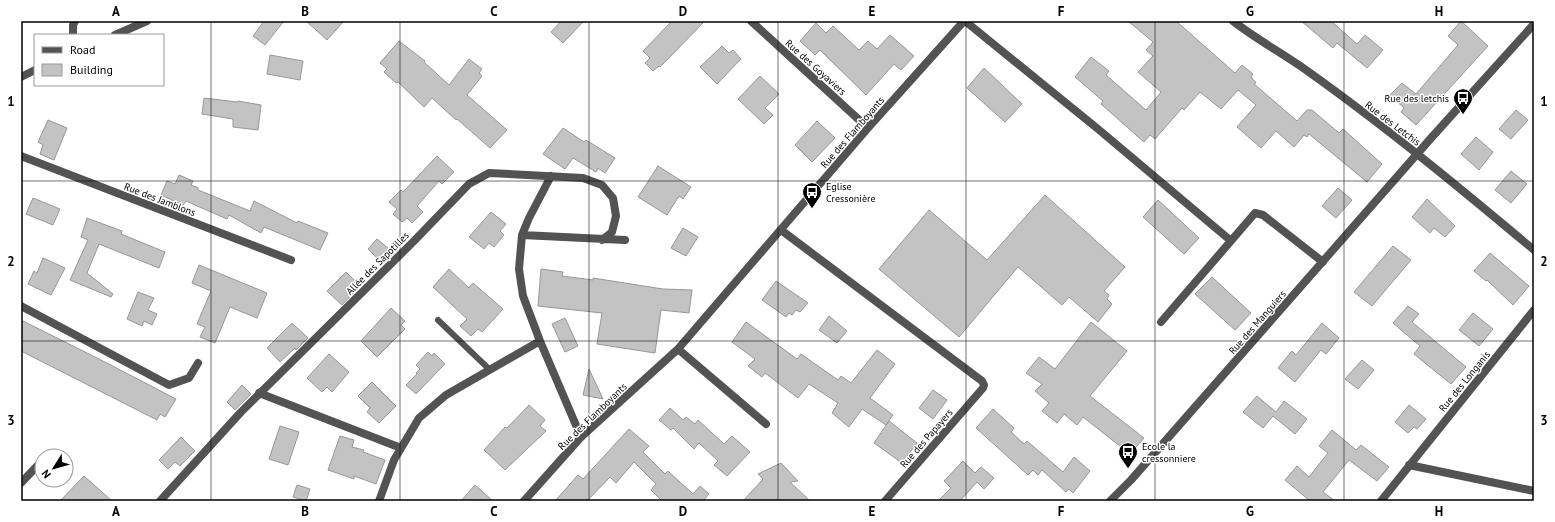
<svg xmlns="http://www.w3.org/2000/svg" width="1555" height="522" viewBox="0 0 1555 522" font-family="'PT Sans',sans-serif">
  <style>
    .building { fill: #c3c3c3; stroke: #979797 }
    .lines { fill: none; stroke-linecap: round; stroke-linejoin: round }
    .service { stroke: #535353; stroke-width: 6 }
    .minor { stroke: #535353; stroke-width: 8 }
    .tertiary { stroke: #535353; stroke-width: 8 }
    .grid { fill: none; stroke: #000; stroke-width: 1; stroke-opacity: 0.55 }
    .labels { text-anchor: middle; stroke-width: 3; stroke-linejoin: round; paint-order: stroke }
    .street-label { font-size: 10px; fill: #000; stroke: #fff }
    .poi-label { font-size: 10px; fill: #000; stroke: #fff; text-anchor: start }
    .neatline { fill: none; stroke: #000; stroke-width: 1.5 }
    .grid-label { font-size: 13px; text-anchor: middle; font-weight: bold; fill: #000 }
  </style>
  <rect width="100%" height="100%" fill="#fff"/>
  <path class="building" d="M264 21H284L265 45 253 36Z
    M306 21H344L327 40Z
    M561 21H584L563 43 551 32Z
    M672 21H705L660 67 659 66 653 71 645 63 650 58 643 51Z
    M1128 21H1176L1235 73 1242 65 1253 74 1251 77 1256 83 1254 84 1297 121 1307 110H1312L1339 133 1343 129 1382 164 1367 182 1309 134 1307 137 1304 135 1294 147 1276 131 1261 148 1237 127 1256 105 1238 90 1221 109 1200 92 1184 110 1182 108 1155 139 1150 135 1144 142 1101 104 1103 101 1075 77 1091 57 1109 71 1106 75 1146 110 1161 92 1138 72 1153 56 1146 50 1153 42Z
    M1301 21H1331L1357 44 1365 35 1383 50 1367 68 1337 43 1333 48Z
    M1461 21 1488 46 1416 125 1401 112 1404 108 1390 95 1402 83 1416 94 1458 45 1448 36Z
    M816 23 826 33 833 26 859 50 868 41 877 49 890 35 914 56 901 70 894 64 866 95 820 50 815 55 800 41Z
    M399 41 425 61 424 62 449 85 469 59 482 69 479 73 482 76 467 95 507 130 490 148 457 119 456 120 432 98 424 107 398 82 396 83 384 72 387 69 380 63Z
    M722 46 729 53 733 50 741 59 717 84 700 67Z
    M270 55 303 61 300 80 267 74Z
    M984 68 1022 104 1005 122 967 88Z
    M760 76 779 94 765 108 773 115 764 124 738 99Z
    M204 98 237 102 238 101 261 105 258 130 233 127V119L202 114Z
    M1516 110 1528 120 1511 139 1499 129Z
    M48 120 67 128 54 160 40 154 43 145 38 142Z
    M817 121 835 138 812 162 795 145Z
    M563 128 584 142 586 140 615 158 605 173 598 168 596 172 573 158 565 169 543 154Z
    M1476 137 1493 152 1479 170 1461 154Z
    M437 156 454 172 442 184 439 181 417 206 423 212 412 223 407 218 402 222 393 214 397 209 389 202 401 190 403 192Z
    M658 166 691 187 683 199 679 196 667 215 638 197Z
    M1511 171 1527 184 1511 203 1495 190Z
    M179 175 193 181 191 185 198 188V190L250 211 254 201 297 223 298 221 328 233 320 250 264 227 261 233 229 215 227 219 186 201 183 205 161 195 167 181 175 184Z
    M1338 188 1352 200 1336 218 1322 206Z
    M1045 195 1125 267 1104 291 1109 295 1107 299 1112 304 1098 322 1069 297 1062 305 1018 267 959 337 879 269 929 210 987 260Z
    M33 198 60 209 53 225 26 214Z
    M1427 199 1455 226 1445 237 1434 228 1430 233 1412 217Z
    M1158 200 1199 238 1184 254 1143 217Z
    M491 212 506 224 500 231 504 235 494 247 489 243 484 249 469 237Z
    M87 218 122 231 121 234 165 252 159 268 99 244 87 273 113 294 111 297 70 280 88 240 81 237Z
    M683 228 698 237 686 256 671 248Z
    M377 239 394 253 383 264 368 249Z
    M1393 246 1411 260 1372 306 1354 292Z
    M1490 253 1529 286 1513 305 1487 280 1486 281 1474 271Z
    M43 258 65 268 51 295 28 284 34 271 37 273Z
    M199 265 267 293 257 318 230 307 215 343 200 337 205 327 197 324 211 291 192 283Z
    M449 269 469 288 473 283 503 309 482 332 478 329 471 336 460 326 467 319 433 287Z
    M541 269 563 272 562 276 593 280V278L663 289 692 290 689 313 661 310 655 353 597 344 602 313 538 306Z
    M346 272 360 286 342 305 327 291Z
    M1212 277 1251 313 1235 330 1195 294Z
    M776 281 808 303 800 312 796 310 792 315 789 313 786 317 762 300Z
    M138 292 154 298 148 310 157 314 152 325 144 321 142 326 127 319Z
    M1408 306 1419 314 1412 322 1466 367 1451 384 1414 354 1420 346 1393 323Z
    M391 308 405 321 401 325 405 329 377 357 361 341Z
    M1473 313 1493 329 1479 346 1459 330Z
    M829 316 847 331 837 343 819 330Z
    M565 318 578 346 565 352 552 324Z
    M21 320 101 360 176 399 165 417 160 414 157 420 21 351Z
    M746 322 797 359 801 354 838 380 841 376 851 383 877 350 895 364 870 398 893 415 886 425 862 409 849 427 832 413 838 403 809 384 798 398 765 373 762 377 748 366 755 359 732 342Z
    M1091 322 1127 351 1090 396 1144 438 1130 454 1083 417 1077 425 1064 414 1057 423 1042 411 1049 403 1035 391 1042 384 1026 373 1039 357 1055 369Z
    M292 323 308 338 296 350 295 348 280 362 267 348Z
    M1322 323 1339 338 1326 354 1321 350 1295 382 1278 368 1292 351 1296 355Z
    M428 352 432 356 434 353 445 364 416 394 406 385 417 374 416 373 420 369 416 365Z
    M329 354 349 372 332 392 327 387 322 392 307 378Z
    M1362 360 1374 370 1358 389 1345 379Z
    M589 369 603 399 583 395Z
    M372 382 396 406 379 423 367 412 370 408 358 396Z
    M242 385 251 394 235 410 227 402Z
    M933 390 947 400 933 419 919 408Z
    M1257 396 1276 412 1284 401 1307 419 1295 434 1273 416 1263 428 1243 412Z
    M529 405 545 420 540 426 546 431 505 470 484 450 505 427 507 428Z
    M1409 405 1426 419 1417 429 1414 427 1408 433 1395 422Z
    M670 408 683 420 686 417 695 424 698 420 724 444 732 436 750 452 727 476 714 465 718 461 699 443 694 449 673 428 671 430 659 420Z
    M993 409 1014 428 1011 432 1024 444 1027 441 1063 472 1074 457 1090 471 1073 493 1069 489 1066 492 1042 470 1038 475 1033 470 1028 475 976 428Z
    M889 421 917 443 902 463 874 443Z
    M280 426 299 432 288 465 269 459Z
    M629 429 649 446 643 452 665 474 668 471 693 494 700 486 709 494 703 501H662L651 490 656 484 634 462 616 483 610 477 587 501H555L578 475 583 479Z
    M1332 430 1356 450 1361 445 1389 467 1377 481 1349 460 1323 492 1335 501H1310L1285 480 1297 466 1309 477 1328 453 1319 446Z
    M340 436 354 440 352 447 364 450 363 452 385 460 376 484 354 476V479L328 470Z
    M181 437 195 451 180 466 175 462 168 469 159 460Z
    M963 461 975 473 981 467 994 478 984 489 977 482 960 501H938L951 488 944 481Z
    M781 463 798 481 790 482 810 501H743L763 479 758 474Z
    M84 476 93 484 112 501H60Z
    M297 485 310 489 306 501 293 497Z
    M475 485 493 501H461Z"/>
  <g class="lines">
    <path class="service" d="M438 320 490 370"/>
    <path class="minor" d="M751 21 868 128
      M965 21 1098 129 1230 240
      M73 35V25L75 21
      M21 156 291 260
      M551 176 529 218 522 235 519 269 523 296 540 341 581 437
      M781 230 982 381 984 385 983 388 885 501
      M522 235 625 240
      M21 306 169 385 189 378 198 363
      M1161 322 1255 213 1263 215 1323 262
      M678 349 766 424
      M259 393 401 448
      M1409 465 1534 491
      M21 483 39 464
      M160 501 241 412 413 242 469 184 489 173 583 178 602 185 613 198 616 216 612 232 602 240
      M379 501 394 460 419 418 446 395 540 341
      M524 501 581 437 678 349 868 128 964 21
      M1110 501 1131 480 1432 137 1534 24
      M1381 501 1534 310"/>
    <path class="tertiary" d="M1233 21C1256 39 1282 53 1306 70 1385 126 1460 188 1534 250
      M115 35 147 21
      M21 77 35 70"/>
  </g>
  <path class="grid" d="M211 21V501M400 21V501M589 21V501M778 21V501M966 21V501M1155 21V501M1344 21V501M21 181H1534M21 341H1534"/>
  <defs>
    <symbol id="bus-pin" viewBox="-11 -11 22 30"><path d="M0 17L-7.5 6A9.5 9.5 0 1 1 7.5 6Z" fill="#000" stroke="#fff"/><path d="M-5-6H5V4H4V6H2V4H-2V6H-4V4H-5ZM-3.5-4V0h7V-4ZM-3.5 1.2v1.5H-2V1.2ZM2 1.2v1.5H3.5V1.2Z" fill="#fff"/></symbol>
  </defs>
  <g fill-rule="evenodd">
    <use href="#bus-pin" x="1452" y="87" width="22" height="30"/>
    <use href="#bus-pin" x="801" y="181" width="22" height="30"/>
    <use href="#bus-pin" x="1117" y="441" width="22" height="30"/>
  </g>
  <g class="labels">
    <g class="street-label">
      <text transform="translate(816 67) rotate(42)" y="4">Rue des Goyaviers</text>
      <text transform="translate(1393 123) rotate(37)" y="4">Rue des Letchis</text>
      <text transform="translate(852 132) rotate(-49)" y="4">Rue des Flamboyants</text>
      <text transform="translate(160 199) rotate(21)" y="4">Rue des Jamblons</text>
      <text transform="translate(377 263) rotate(-45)" y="4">Allée des Sapotilles</text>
      <text transform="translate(1257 322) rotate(-49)" y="4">Rue des Manguiers</text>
      <text transform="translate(1464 381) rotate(-51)" y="4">Rue des Longanis</text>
      <text transform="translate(592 416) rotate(-44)" y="4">Rue des Flamboyants</text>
      <text transform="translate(926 438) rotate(-49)" y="4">Rue des Papayers</text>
    </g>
    <g class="poi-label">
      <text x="1449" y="102" text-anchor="end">Rue des letchis</text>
      <text x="826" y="190">Eglise<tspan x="826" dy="12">Cressonière</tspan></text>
      <text x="1142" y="450">Ecole la<tspan x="1142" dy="12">cressonniere</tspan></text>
    </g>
  </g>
  <rect width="1555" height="522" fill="none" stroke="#ffffff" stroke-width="44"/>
  <rect x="34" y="34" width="130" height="52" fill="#ffffff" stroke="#999999"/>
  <rect x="42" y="47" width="20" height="6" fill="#535353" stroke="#999999"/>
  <text x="70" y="54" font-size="12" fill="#000000">Road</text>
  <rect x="42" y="64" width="20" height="12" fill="#c3c3c3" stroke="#999999"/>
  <text x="70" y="74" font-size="12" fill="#000000">Building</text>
  <g transform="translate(54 468) rotate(233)"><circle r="19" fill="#ffffff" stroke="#999999"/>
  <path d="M0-3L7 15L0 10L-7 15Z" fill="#000000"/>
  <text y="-6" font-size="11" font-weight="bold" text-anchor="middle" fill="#000000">N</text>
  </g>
  <rect x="22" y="22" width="1511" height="478" class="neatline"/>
  <g class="grid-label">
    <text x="116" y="16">A</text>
    <text x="305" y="16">B</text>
    <text x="494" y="16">C</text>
    <text x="683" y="16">D</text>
    <text x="872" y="16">E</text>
    <text x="1061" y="16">F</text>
    <text x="1250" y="16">G</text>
    <text x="1439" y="16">H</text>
    <text x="11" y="106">1</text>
    <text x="1544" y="106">1</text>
    <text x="11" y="266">2</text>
    <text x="1544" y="266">2</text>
    <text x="11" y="425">3</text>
    <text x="1544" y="425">3</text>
    <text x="116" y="516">A</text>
    <text x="305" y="516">B</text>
    <text x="494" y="516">C</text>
    <text x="683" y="516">D</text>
    <text x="872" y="516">E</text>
    <text x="1061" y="516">F</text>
    <text x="1250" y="516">G</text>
    <text x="1439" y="516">H</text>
  </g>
</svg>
